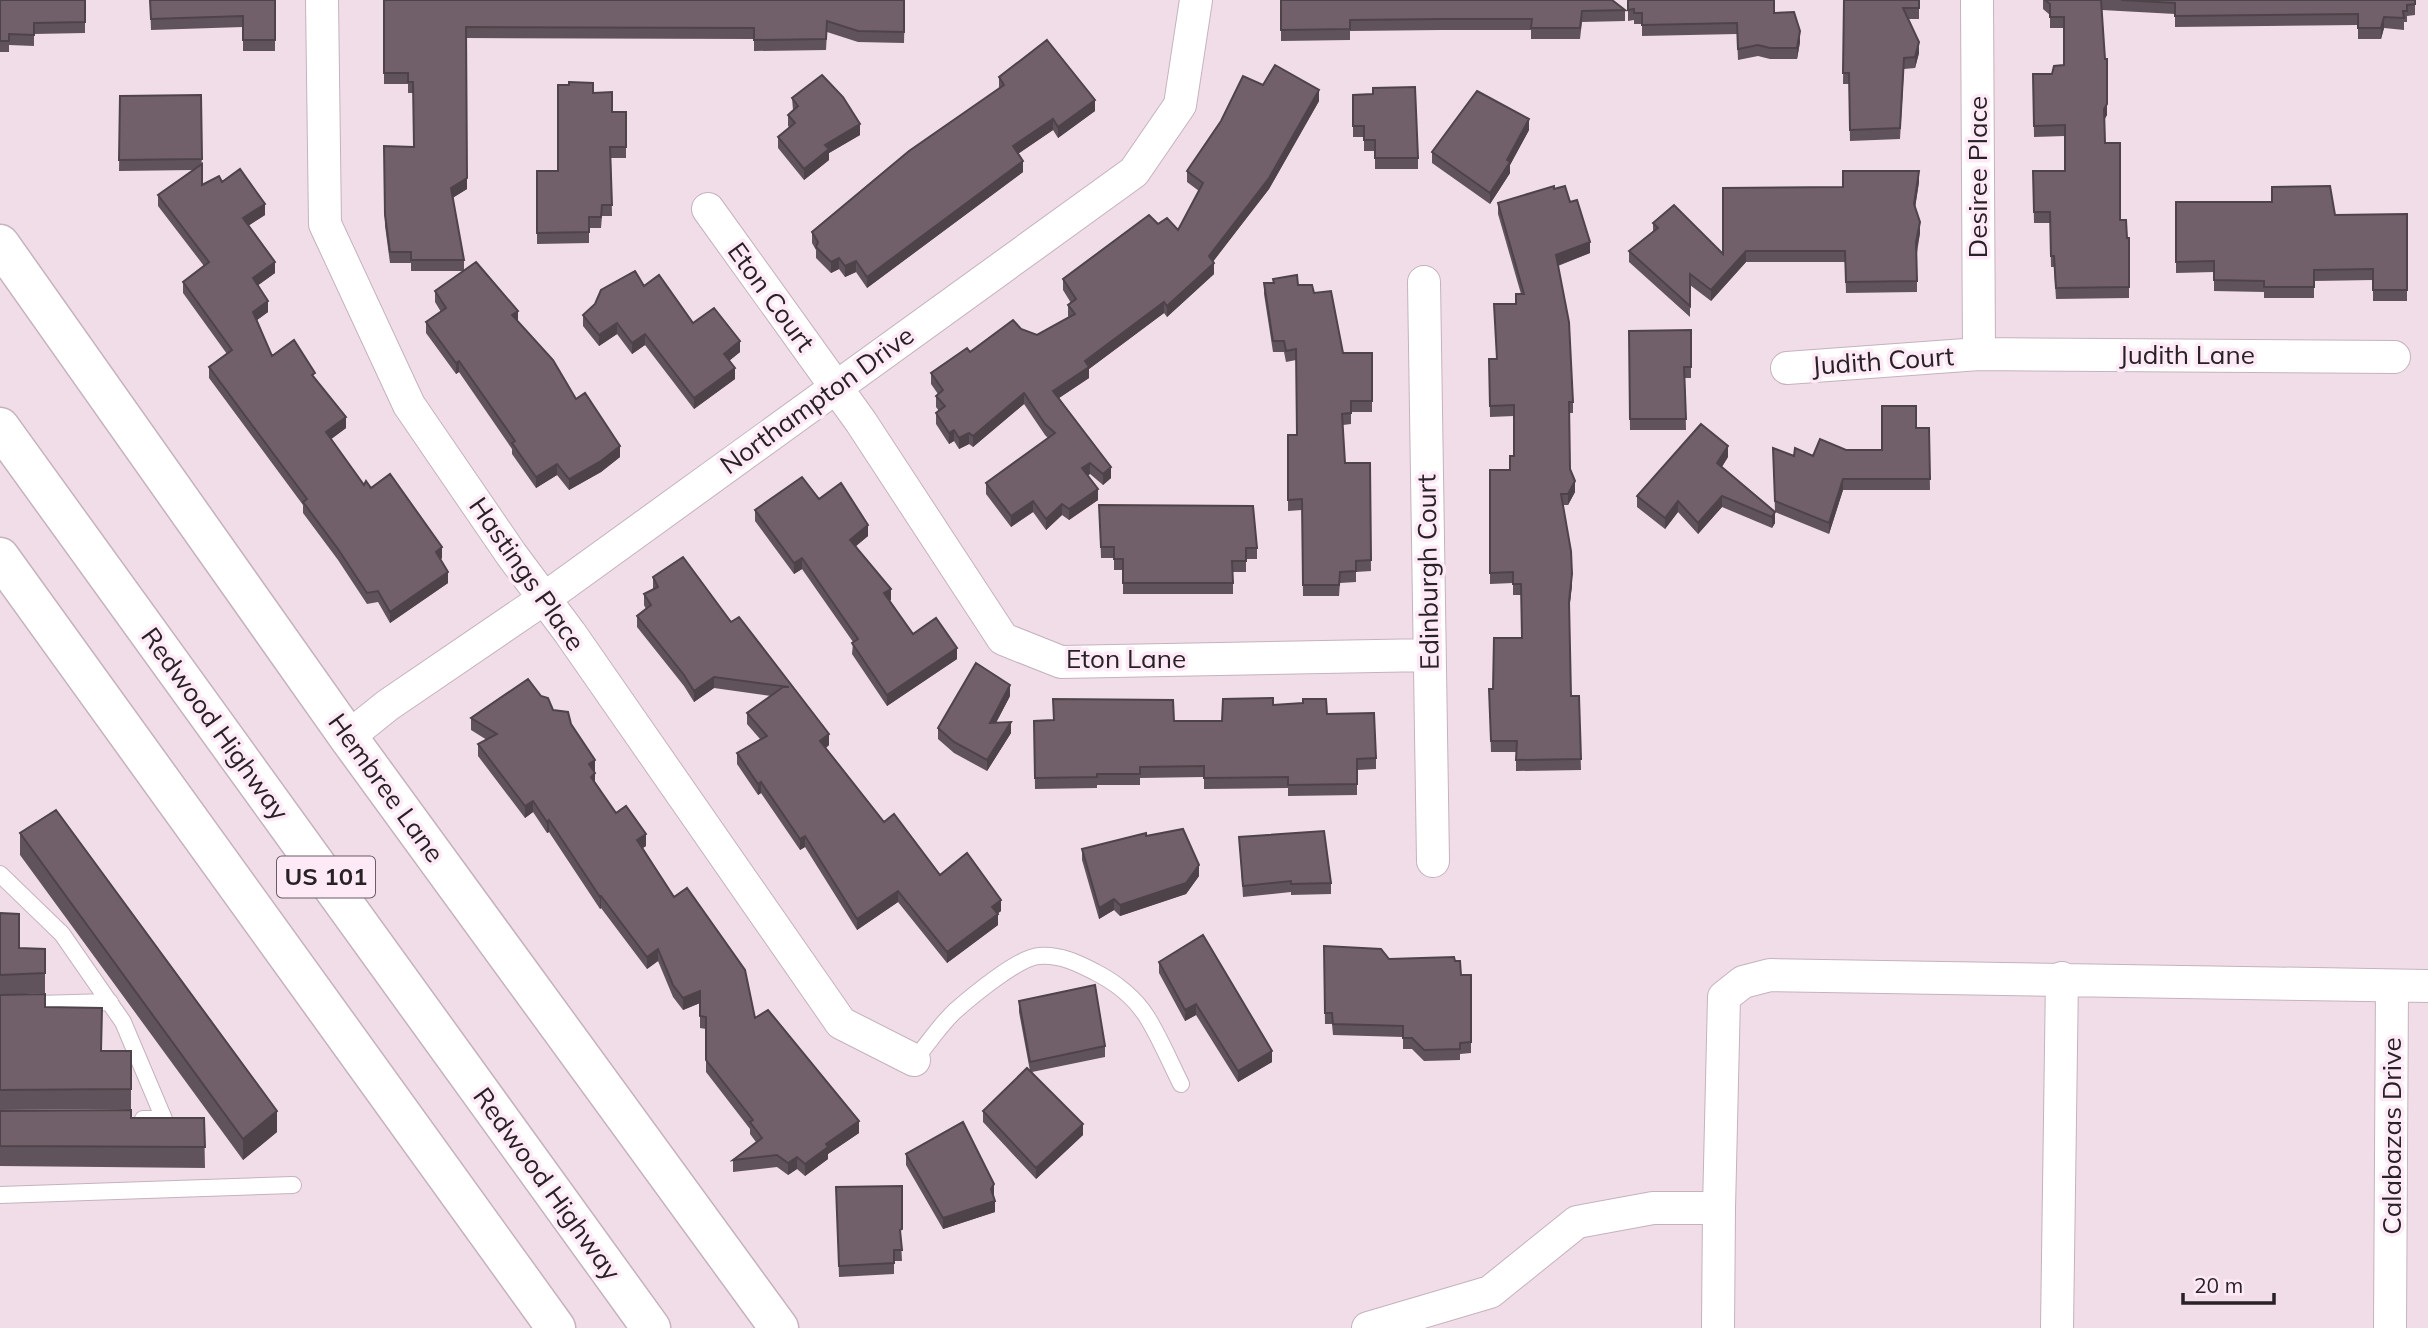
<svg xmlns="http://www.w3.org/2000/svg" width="2428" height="1328" viewBox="0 0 2428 1328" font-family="Mulish,sans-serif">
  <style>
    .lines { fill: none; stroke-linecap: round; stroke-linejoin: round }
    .lane-casing { stroke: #c5b2bd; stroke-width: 18 }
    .street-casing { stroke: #c5b2bd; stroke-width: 34 }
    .secondary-casing { stroke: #c5b2bd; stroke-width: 41 }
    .highway-casing { stroke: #c5b2bd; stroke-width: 41 }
    .lane { stroke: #fff; stroke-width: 16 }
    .street { stroke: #fff; stroke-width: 32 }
    .secondary { stroke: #fff; stroke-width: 38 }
    .highway { stroke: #fff; stroke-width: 38 }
    .wall { fill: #61535b }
    .shaded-wall { fill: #4f434a }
    .building { fill: #71606a; stroke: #4f434a; stroke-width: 2 }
    .labels { text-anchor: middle; stroke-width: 7; stroke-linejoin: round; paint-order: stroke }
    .shield { fill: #feeaf6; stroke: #685d64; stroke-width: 2 }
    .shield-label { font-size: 24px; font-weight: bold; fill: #282125 }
    .street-label { font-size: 26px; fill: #282125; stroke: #feeaf6 }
  </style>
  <rect width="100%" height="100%" fill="#f1dde8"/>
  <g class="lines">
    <defs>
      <path id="lane" d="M0 874 62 934 123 1022 164 1119H143
        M0 1005 110 1002
        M914 1060C928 1044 940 1025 955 1011 972 996 1019 957 1039 956 1059 954 1078 963 1095 972 1115 982 1135 998 1147 1017 1160 1038 1170 1062 1181 1084
        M0 1195 293 1185"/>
      <path id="street" d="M322 0 325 224 409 405 511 554 570 633 841 1023 914 1060
        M1977 0 1979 354
        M708 209 861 422 1003 639 1061 662 1429 655
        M1424 282 1433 861
        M1787 368 1979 354 2394 357
        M348 737 388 705 545 598 1134 172 1180 105 1196 0
        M1368 1328 1490 1292 1577 1222 1653 1208H1719L1724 997 1743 982 1770 975 2428 986
        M1718 1328 1719 1208
        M2057 1328 2062 978
        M2390 1328 2392 986"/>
      <path id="secondary" d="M0 244 348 737 779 1328"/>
      <path id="highway" d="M0 427 651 1328
        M0 557 556 1328"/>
    </defs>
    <use href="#lane" class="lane-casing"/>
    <use href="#street" class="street-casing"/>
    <use href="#secondary" class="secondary-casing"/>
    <use href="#highway" class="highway-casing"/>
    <use href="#lane" class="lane"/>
    <use href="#street" class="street"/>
    <use href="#secondary" class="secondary"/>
    <use href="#highway" class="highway"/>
  </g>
  <path class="wall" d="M0 0H85V33L34 34V46L9 45V52H0Z
    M150 0H275V51H243V27L151 30Z
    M384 0H905L904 43 858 42 827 32 826 50 754 51V39L466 38 467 189 452 198 464 260V271L518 322 620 457 601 472 569 490 557 475 536 488 512 454V449L459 372 456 374 426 333V322L441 312 435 302V291L464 271H411V263H390L385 226 384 146 414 147 413 93H408V84H384Z
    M1281 0 1625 10V21L1582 22 1580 39H1531V30H1441L1350 31V40L1281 41Z
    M1628 0 1774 13 1800 42 1797 59H1770L1758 56 1738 60 1737 34 1642 36V24H1634V20L1628 21Z
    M1844 0H1919V19H1908L1919 53 1915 68 1904 69 1900 139 1850 141 1849 84H1843Z
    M2043 0H2415V15L2407 16V22H2404V30L2384 28 2381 39H2358V25L2175 27V14L2102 10 2107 115 2104 120 2105 143 2120 220 2127 238H2129V298L2056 299 2054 267H2051L2050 223H2034L2033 171H2065V136L2034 137 2033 74H2052L2064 65V28H2050V15L2043 9Z
    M999 77 1095 111 1058 138 1053 130 1018 154 1023 172 867 288 856 272 845 277 839 269 831 273 816 258V250L812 243V232L999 89Z
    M1263 85 1319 101 1269 189 1213 261 1214 274 1167 317 1164 313 1089 369V378L1059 398 1111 478 1103 485 1090 474 1088 475 1098 500 1069 520 1062 515 1046 530 1033 512 1011 527 986 494V483L1048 438 1045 435 1024 404 973 447 969 444 959 449 954 441 949 444 936 424V413L939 411 936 407V396L938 394 931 384V373L970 352 1021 329 1037 335 1069 317 1068 316V305L1071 303 1063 290V279L1158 224 1178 230 1199 191 1187 182V171Z
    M593 93 612 112H626V158H611L612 216H602L601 228H589V243L537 244V171H558Z
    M201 95 202 185 222 182 265 215 248 226 275 273 258 285 268 312 257 320 272 356 315 379 346 428 331 439 364 485 371 488 442 558 440 560 448 583 390 623 378 602 367 604 338 560 303 513V505L209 378V367L227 354 183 293V282L204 266 158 206V195L193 170 119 171 120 96Z
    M1353 95 1418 158V169H1375V151H1364V137H1353Z
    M792 98 860 135 829 153V160L804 180 778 148V137L789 127 788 126V115L793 110Z
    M1529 130 1510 165V173L1490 204 1432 163V152Z
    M1919 182 1915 207 1920 233 1917 253V292L1846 293 1845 262H1746L1711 301 1690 285V317L1629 262V251L1653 231V223L1723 254 1843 187Z
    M1554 189 1570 202 1590 253 1558 266 1573 402V413H1569L1570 469 1575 492 1568 505H1563L1572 585 1569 611 1571 696H1579L1581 770 1516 771V752H1491L1489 689H1493L1522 638 1521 595H1513V583L1490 584V470H1510L1514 456V416L1490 417 1489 359H1496L1521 294 1498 214V203Z
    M2176 202 2335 215 2407 214V301H2373V280L2314 281V298H2264V292L2214 291V272L2176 273Z
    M1273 279 1298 285 1314 293 1343 353H1372V412H1351V424L1343 425 1345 463H1370L1371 571 1356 572V582L1340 583 1339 596H1303L1302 510 1288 511V435H1297L1296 360 1286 362 1284 352H1273L1264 294V283H1273Z
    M644 286 693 323 740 352 730 360 735 379 694 409 645 345 632 354 617 334 599 346 583 326V315Z
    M1691 330V378H1685L1686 430H1630L1629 331Z
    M1916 428H1929L1930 490H1843L1829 534 1775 512 1773 448 1794 456H1813L1846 450H1882Z
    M1728 457 1722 467 1775 512V523L1772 528 1722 507 1698 534 1678 512 1665 529 1637 507V496Z
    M819 499 868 536 856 546 891 600 889 601 913 634 957 659 887 706 852 654 853 642 802 569 794 574 755 521V510Z
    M1099 505 1257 548V559H1246V572H1233V594H1123V570H1114V558H1101Z
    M653 577 731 622 739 617 829 745 826 748 884 822 940 875 1001 911 998 913V925L947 963 898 902 857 930 805 847 800 850 761 793 758 795 737 764V753L760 739 747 724V713L771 696 714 688 694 702 684 686 637 627V616L646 609 644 605V594L653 589Z
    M541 696 553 710 571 724 595 772V783L616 813 646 846 643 848 674 897 755 1018 859 1133 828 1154V1159L805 1176 797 1169 788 1175 777 1167 733 1172V1160L756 1142 750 1134V1129L706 1072V1029L700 1028V1003L683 1010 673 997 658 961 647 969 601 908 600 909 549 832 547 833 533 812 525 818 478 756V744L487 740 471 730V718Z
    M1010 696 996 723 1011 733 987 771 954 753 938 739V728Z
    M1273 705 1327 714 1376 758V769L1357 770V795L1288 796V788L1204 789V777L1140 778V785H1097V788L1035 789 1034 721H1222Z
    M20 833 277 1132 243 1160 20 855Z
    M1146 836 1199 876 1186 894 1120 916 1114 910 1099 919 1082 860V849Z
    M1239 837 1331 883V894L1291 895V892L1243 897Z
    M0 913 19 948 45 949V993L4 995 45 1007 102 1051H131V1109L0 1110Z
    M1324 946 1389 959 1461 975H1471V1053L1460 1054V1060L1424 1061 1412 1049H1403V1037L1333 1035 1332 1024H1325Z
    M1159 962 1272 1062 1238 1082 1196 1015 1185 1021 1159 973Z
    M1019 1001 1105 1046V1057L1032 1072 1083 1135 1036 1179 983 1122V1111L1030 1071 1019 1012Z
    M0 1111 131 1118H204L205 1168 0 1166Z
    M906 1154 994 1195 993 1197 995 1212 943 1229 906 1165Z
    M836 1187 902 1240H901L902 1261H894V1274L839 1277Z"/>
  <path class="shaded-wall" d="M2384 17V28L2381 39V28Z
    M1800 31V42L1797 59V48Z
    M1919 42V53L1915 68V57Z
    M1319 90V101L1269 189 1209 267V256Z
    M1095 100V111L1058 138V127Z
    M2107 104V115L2104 120V109Z
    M1053 119V130L1013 157V146Z
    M1529 119V130L1510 165V173L1490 204V193L1507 160Z
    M860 124V135L829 153V160L804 180V169L825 145Z
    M1023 161V172L867 288V277Z
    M1919 171V182L1914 215V204Z
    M467 178V189L451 199V188Z
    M265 204V215L243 229V218Z
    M1920 222V233L1916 253V242Z
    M1590 242V253L1556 266V255Z
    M1746 251V262L1711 301V290Z
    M839 258V269L831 273V262Z
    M856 261V272L845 277V266Z
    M275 262V273L253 289V278Z
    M1214 263V274L1167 317V306Z
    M268 301V312L253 323V312Z
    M1164 302V313L1089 369V378L1053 402V391L1085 361Z
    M518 311V322L512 315Z
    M617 323V334L599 346V335Z
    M645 334V345L632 354V343Z
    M740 341V352L724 365V354Z
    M459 361V372L456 374V363Z
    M735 368V379L694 409V398Z
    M1024 393V404L973 447V436Z
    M346 417V428L326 443V432Z
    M954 430V441L949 444V433Z
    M969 433V444L959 449V438Z
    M620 446V457L601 472 569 490V479Z
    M1728 446V457L1717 474V463Z
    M1090 463V474L1082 479V468Z
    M557 464V475L536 488V477Z
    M1111 467V478L1103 485V474Z
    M1843 479V490L1829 534V523Z
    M1575 481V492L1568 505V494Z
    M1098 489V500L1069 520V509Z
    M1722 496V507L1698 534V523Z
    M1033 501V512L1011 527V516Z
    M1678 501V512L1665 529V518Z
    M1062 504V515L1046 530V519Z
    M1775 512V523L1772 528V517Z
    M868 525V536L850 551V540Z
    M442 547V558L436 563V552Z
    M802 558V569L794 574V563Z
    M448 572V583L390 623V612Z
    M1572 574V585L1569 612V601Z
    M891 589V600L884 604V593Z
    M957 648V659L887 706V695Z
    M714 677V688L694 702V691Z
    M1010 685V696L990 734V723Z
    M1011 722V733L987 771V760Z
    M829 734V745L820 752V741Z
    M595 760V772L589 764Z
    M595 773V784L591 777Z
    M761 782V793L758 795V784Z
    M533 801V812L525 818V806Z
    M549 820V832L547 833V822Z
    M646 834V846L637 851V840Z
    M805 836V847L800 850V839Z
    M1199 865V876L1186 894 1120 916V905Z
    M898 891V902L857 930V919Z
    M601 896V908L600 909V897Z
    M1114 899V910L1099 919V908Z
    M1001 900V911L992 918V907Z
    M998 914V925L947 963V952Z
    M658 949V961L647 969V957Z
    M700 991V1003L683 1010V998Z
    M1196 1004V1015L1185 1021V1010Z
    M1272 1051V1062L1238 1082V1071Z
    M277 1111V1132L243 1160V1139Z
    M859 1121V1133L828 1154V1159L805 1176V1164L826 1144Z
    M1083 1124V1135L1036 1179V1168Z
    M797 1157V1169L788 1175V1163Z
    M994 1184V1195L991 1200V1189Z
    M995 1201V1212L943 1229V1218Z"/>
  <path class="building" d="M0 0H85V22L34 23V35L9 34V41H0Z
    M150 0H275V40H243V16L151 19Z
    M384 0H904V32L858 31 827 21 826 39 754 40V28L466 27 467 178 451 188 464 260H411V252H390L385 215 384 146 414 147 413 82H408V73H384Z
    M1281 0H1612L1625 10 1582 11 1580 28H1531L1532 19H1441L1350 20V29L1281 30Z
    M1628 0H1774V13L1794 12 1800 31 1797 48H1770L1758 45 1738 49 1737 23 1642 25V13H1634V9L1628 10Z
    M1844 0H1919V8H1903L1919 42 1915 57 1904 58 1900 128 1850 130 1849 73H1843Z
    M2045 0H2101L2105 59H2107V104L2104 109 2105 143H2120V220H2126L2127 238H2129V287L2056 288 2054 256H2051L2050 212H2034L2033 171H2065V125L2034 126 2033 74H2052L2054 66 2064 65V17H2050V4Z
    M2121 0H2415V4L2407 5V11H2403L2404 18 2384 17 2381 28H2358V14L2175 16V3Z
    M1047 40 1095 100 1058 127 1053 119 1013 146 1023 161 867 277 856 261 845 266 839 258 831 262 816 247 818 242 812 232 909 151 1004 85 999 77Z
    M1275 65 1319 90 1269 178 1209 256 1214 263 1167 306 1164 302 1085 361 1089 367 1053 391 1111 467 1103 474 1090 463 1082 468 1098 489 1069 509 1062 504 1046 519 1033 501 1011 516 986 483 1055 433 1045 424 1024 393 973 436 969 433 959 438 954 430 949 433 936 413 945 406 936 396 943 390 931 373 967 348 970 352 1013 320 1021 329 1037 335 1075 314 1068 305 1076 299 1063 279 1149 215 1158 224 1167 218 1178 230 1203 183 1187 171 1221 121 1243 76 1263 85Z
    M822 75 843 97 860 124 825 145 829 149 804 169 778 137 795 123 788 115 798 106 792 98Z
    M569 82 593 83V93L612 92V112H626V147H610L612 205H602L601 217H589V232L537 233V171H558V85H569Z
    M1415 87 1418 158H1375V140H1364V126H1353V95L1373 94V88Z
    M1477 91 1529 119 1507 160 1510 162 1490 193 1432 152Z
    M201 95 202 159 119 160 120 96Z
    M202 164V185L219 176 222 182 240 169 265 204 243 218 275 262 253 278 268 301 253 312 272 356 294 340 315 373 312 375 346 417 326 432 364 485 366 481 371 488 390 474 442 547 436 552 448 572 390 612 378 591 367 593 338 549 303 502 307 499 209 367 232 350 183 282 209 262 158 195Z
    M1843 171H1919L1914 204 1920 222 1916 242 1917 281 1846 282 1845 251H1746L1711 290 1690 274V306L1629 251 1658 228 1653 223 1674 205 1723 254V188L1843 187Z
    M1554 186V189L1565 186 1570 202 1577 200 1590 242 1556 255 1569 322 1573 402H1569L1570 469 1575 481 1568 494H1561L1571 551 1572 574 1569 601 1571 696H1579L1581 759 1516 760 1517 741H1491L1489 689H1493L1494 638H1522L1521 584H1513V572L1490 573V470H1510V456H1514V405L1490 406 1489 359H1497L1494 304H1516V294H1524L1498 203Z
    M2330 186 2335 215 2407 214V290H2373V269L2314 270V287H2264V281L2214 280V261L2176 262V202H2272V187Z
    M476 262 518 311 512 315 553 360 576 399 585 393 620 446 601 461 569 479 557 464 536 477 512 443 515 441 459 361 456 363 426 322 446 308 435 291Z
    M635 271 644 286 659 275 693 323 714 308 740 341 724 354 735 368 694 398 645 334 632 343 617 323 599 335 583 315 595 304 601 290Z
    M1297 275 1298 285H1312L1314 293 1331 291 1343 353H1372V401H1351V413L1342 414 1345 463H1370L1371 560 1356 561V571L1340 572 1339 585H1303L1302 499 1288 500V435H1297L1296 349 1286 351 1284 341H1273L1264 283H1274L1273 279Z
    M1691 330V367H1684L1686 419H1630L1629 331Z
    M1882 406H1916V428H1929L1930 479H1843L1829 523 1775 501 1773 448 1794 456 1795 448 1813 456 1820 439 1846 450H1882Z
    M1701 424 1728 446 1717 463 1775 512 1772 517 1722 496 1698 523 1678 501 1665 518 1637 496Z
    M802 477 819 499 841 483 868 525 850 540 891 589 884 593 913 634 936 618 957 648 887 695 852 643 858 639 802 558 794 563 755 510Z
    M1099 505 1253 506 1257 548H1246V561H1232L1233 583H1123V559H1114V547H1101Z
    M683 557 731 622 739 617 829 734 820 741 884 822 894 814 940 875 967 853 1001 900 992 907 998 914 947 952 898 891 857 919 805 836 800 839 761 782 758 784 737 753 767 736 747 713 783 687H789L714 677 694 691 684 675 637 616 651 605 644 594 658 587 653 577Z
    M976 663 1010 685 990 723 1011 722 987 760 954 742 938 728Z
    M528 679 541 696 548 698 553 710 568 712 571 724 595 760 589 764 595 773 591 777 616 813 626 806 646 834 637 840 674 897 687 888 745 970 755 1018 768 1010 859 1121 826 1144 828 1147 805 1164 797 1157 788 1163 777 1155 733 1160 762 1138 750 1122 753 1120 706 1060V1017L700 1016V991L683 998 673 985 658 949 647 957 601 896 600 897 549 820 547 822 533 801 525 806 478 744 497 734 471 718Z
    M1273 698V705L1303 703V699H1326L1327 714 1374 713 1376 758 1357 759V784L1288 785V777L1204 778V766L1140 767V774H1097V777L1035 778 1034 721 1054 720 1053 699 1173 700 1174 721H1222L1223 699Z
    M56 810 277 1111 243 1139 20 833Z
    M1183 829 1199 865 1186 883 1120 905 1114 899 1099 908 1082 849 1146 833V836Z
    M1324 831 1331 883 1291 884V881L1243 886 1239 837Z
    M0 913 19 914V948L45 949V973L0 975Z
    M1203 935 1272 1051 1238 1071 1196 1004 1185 1010 1159 962Z
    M1324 946 1381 949 1389 959 1454 957 1455 961H1460L1461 975H1471V1042L1460 1043V1049L1424 1050 1412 1038H1403V1026L1333 1024 1332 1013H1325Z
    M1095 985 1105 1046 1030 1062 1019 1001Z
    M45 994V1007L102 1008 101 1051H131V1089L0 1090V995Z
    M1027 1068 1083 1124 1036 1168 983 1111Z
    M131 1110V1118H204L205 1147 0 1146V1111Z
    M963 1122 994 1184 991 1189 995 1201 943 1218 906 1154Z
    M902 1186V1229L900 1230 902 1250H894V1263L839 1266 836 1187Z"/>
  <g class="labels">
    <rect class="shield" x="277" y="856.5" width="98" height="41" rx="5"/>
    <g class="shield-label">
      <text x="326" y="885">US 101</text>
    </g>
    <g class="street-label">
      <text transform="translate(1978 177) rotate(-90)" y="9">Desiree Place</text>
      <text transform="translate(771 297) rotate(54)" y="9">Eton Court</text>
      <text x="2187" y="364">Judith Lane</text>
      <text transform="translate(1883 361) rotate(-4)" y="9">Judith Court</text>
      <text transform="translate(817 400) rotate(-36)" y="9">Northampton Drive</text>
      <text transform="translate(1428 572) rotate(-91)" y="9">Edinburgh Court</text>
      <text transform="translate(527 574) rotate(55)" y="9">Hastings Place</text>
      <text x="1126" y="668">Eton Lane</text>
      <text transform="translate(215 724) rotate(54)" y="9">Redwood Highway</text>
      <text transform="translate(386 788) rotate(54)" y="9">Hembree Lane</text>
      <text transform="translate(2392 1136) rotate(-90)" y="9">Calabazas Drive</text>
      <text transform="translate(547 1184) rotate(54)" y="9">Redwood Highway</text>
    </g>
  </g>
  <path d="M2183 1293v10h91v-10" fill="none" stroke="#282125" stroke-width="3.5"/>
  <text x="2194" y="1293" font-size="21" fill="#282125" stroke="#feeaf6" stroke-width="5" paint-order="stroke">20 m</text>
</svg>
